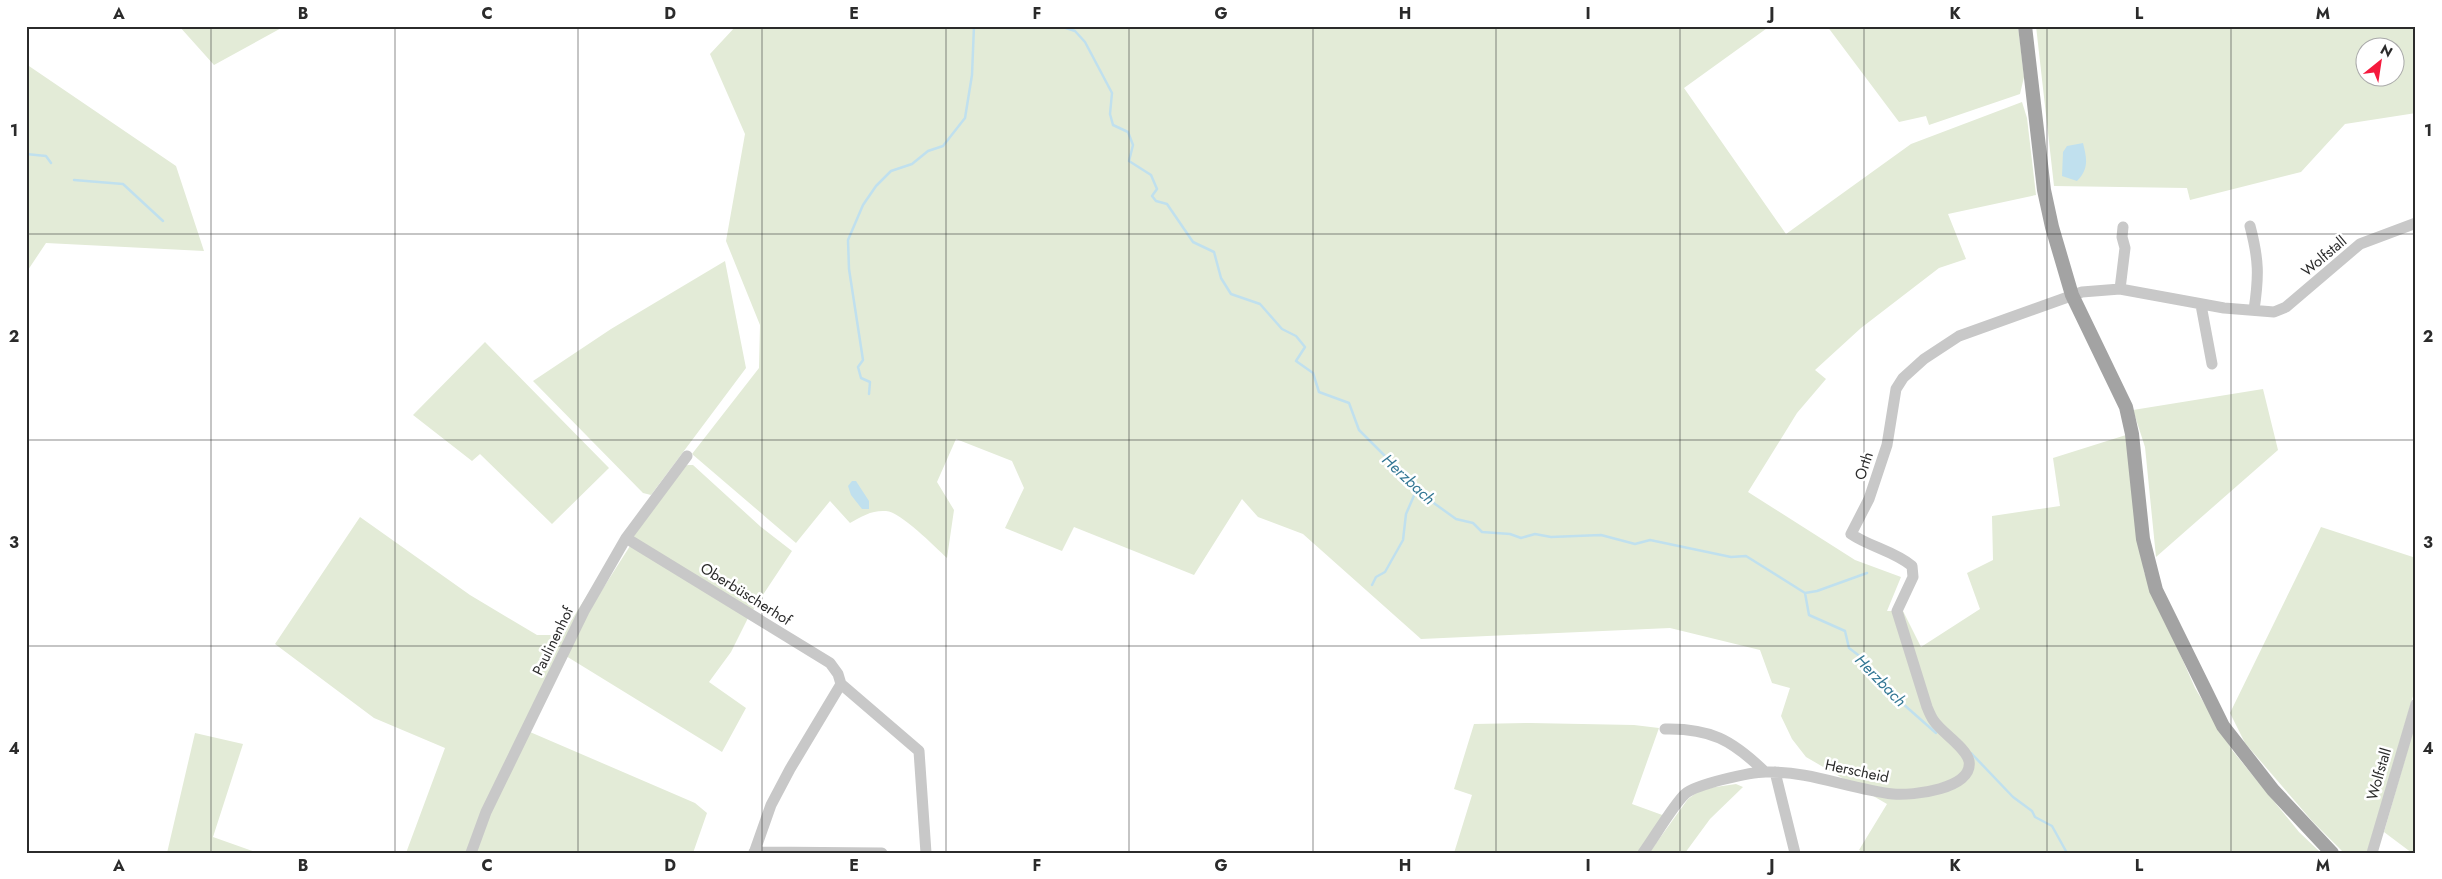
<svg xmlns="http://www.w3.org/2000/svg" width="2442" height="879" viewBox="0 0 2442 879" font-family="Jost,sans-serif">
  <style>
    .green { fill: #e3ebd7; fill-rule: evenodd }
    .water { fill: #c0e0ee }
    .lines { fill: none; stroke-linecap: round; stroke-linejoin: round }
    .stream { stroke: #c0e0ee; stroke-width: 2.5 }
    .minor { stroke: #c8c8c8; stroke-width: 11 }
    .major { stroke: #a3a3a3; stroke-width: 14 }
    .grid { fill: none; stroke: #2b2b2b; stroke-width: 1; stroke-opacity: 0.55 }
    .labels { text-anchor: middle; stroke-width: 5; stroke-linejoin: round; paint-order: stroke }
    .street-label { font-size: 15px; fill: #2b2b2b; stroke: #fff }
    .water-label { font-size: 16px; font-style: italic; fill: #337794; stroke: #fff }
    .neatline { fill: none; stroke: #2b2b2b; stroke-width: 2 }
    .grid-label { font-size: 16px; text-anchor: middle; font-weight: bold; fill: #2b2b2b }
  </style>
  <rect width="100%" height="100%" fill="#fff"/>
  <path class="green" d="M179 26H285L214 65Z
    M736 26H1770L1684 88 1786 234 1911 144 2022 102 2027 118 2036 195 1948 214 1966 259 1939 268 1861 328 1815 370 1826 379 1797 413 1748 492 1855 560 1901 577 1887 611H1903L1921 647 1980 609 1967 573 1993 560 1992 516 2060 506 2053 458 2126 435 2144 572 2195 688 2232 750 2299 832 2321 853H1865L1859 850 1887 804 1806 757 1792 739 1781 716 1790 688 1772 683 1760 650 1670 628 1421 639 1303 534 1258 517 1242 499 1194 575 1074 527 1062 551 1005 528 1024 488 1012 461 956 439 937 482 954 510 947 558C935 547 901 512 886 511 872 510 862 516 850 523L830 501 796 543 692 454 759 368 760 325 726 241 745 134 710 54Z
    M1827 26H2018L2024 77 2020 94 1929 125 1926 116 1899 122Z
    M2036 26H2416V113L2345 124 2301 172 2190 200 2187 188 2054 186ZM2364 48H2394V78H2364Z
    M26 64 176 166 204 251 46 243 26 273Z
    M725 261 746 368 651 495 643 493 533 381 611 329Z
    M485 342 609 468 552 524 480 454 472 461 413 415Z
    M2263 389 2278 450 2156 557 2145 447 2133 410Z
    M688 465H693L761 527 792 551 751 613 628 538 682 467Z
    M360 517 470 595 537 635H562L593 586 466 853H406L445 748 374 718 275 644Z
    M2321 527 2416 558V686L2367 853H2344L2313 822 2245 743 2230 713Z
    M630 546 749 616 731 652 709 682 746 708 722 752 566 656 593 604Z
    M2416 721V853H2412L2384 832Z
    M1530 723 1634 725 1659 728 1632 804 1665 816 1638 853H1454L1472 795 1454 789 1474 724Z
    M530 732 695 803 707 813 693 853H475L490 811Z
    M195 733 243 744 213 837 258 853H167Z
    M1736 784 1743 787 1710 819 1685 853H1649L1688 799 1702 789Z"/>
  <path class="water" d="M2083 143C2087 159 2089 169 2077 181L2062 176 2063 152 2067 146Z
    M852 481H856L869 501V509H862L851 495 848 486Z"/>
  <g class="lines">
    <path class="stream" d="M1060 26 1075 31 1085 42 1112 93 1110 114 1113 125 1128 132 1133 145 1129 161 1151 175 1157 189 1152 196 1156 201 1167 204 1193 242 1214 252 1221 278 1231 294 1260 304 1282 329 1296 336 1305 347 1296 361 1313 373 1319 392 1349 403 1359 430 1410 481 1417 491 1456 519 1473 523 1482 532 1510 534 1521 538 1535 534 1551 537 1601 535 1635 544 1650 540 1731 557 1746 556 1805 593 1809 615 1845 631 1849 648 1866 661 1868 668 1889 690 1897 695 1902 703 1936 733
      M26 154 46 156 51 163
      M74 180 123 184 163 221
      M869 394 870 382 861 378 858 367 863 360 849 269 848 240 863 205 876 186 891 171 912 164 928 151 943 146 965 118 972 75 974 26
      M1372 585 1376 577 1385 572 1403 540 1406 514 1416 491
      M1805 593 1817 591 1867 573
      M1971 753 2013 797 2032 811 2035 817 2052 826 2067 853"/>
    <path class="minor" d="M2250 226C2259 260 2259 276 2254 310
      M2120 289 2125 248 2122 237 2123 227
      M2201 305 2212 364
      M626 538 830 663 838 674 841 684 919 751 926 853
      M1665 729C1710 728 1732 740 1764 771
      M1775 772 1795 853
      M754 852 882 853
      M471 853 486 812 584 611 626 538 687 456
      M754 853 771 805 790 769 841 684
      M1643 853C1654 838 1674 804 1685 794 1696 784 1751 772 1766 772 1810 771 1850 789 1893 794 1912 796 1974 789 1969 761 1966 747 1942 733 1934 721 1931 717 1929 712 1927 707L1897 611 1913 577 1912 566C1894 551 1870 547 1851 534L1869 499 1887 445 1896 389 1903 378 1924 359 1959 336 2082 292 2120 289 2224 308 2274 312 2286 307 2360 244 2416 223
      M2372 853 2416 704"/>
    <path class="major" d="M2025 26 2044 190 2052 227 2072 295 2126 407 2132 434 2143 539 2156 590 2223 726 2273 790 2332 853"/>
  </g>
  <path class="grid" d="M211 26V853M395 26V853M578 26V853M762 26V853M946 26V853M1129 26V853M1313 26V853M1496 26V853M1680 26V853M1864 26V853M2047 26V853M2231 26V853M26 234H2416M26 440H2416M26 646H2416"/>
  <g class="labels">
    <g class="street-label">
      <text transform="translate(2324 256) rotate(-40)" y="5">Wolfstall</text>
      <text transform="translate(1864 466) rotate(-72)" y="5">Orth</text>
      <text transform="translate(746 594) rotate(32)" y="5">Oberbüscherhof</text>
      <text transform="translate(553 641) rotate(-64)" y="5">Paulinenhof</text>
      <text transform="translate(1857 771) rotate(12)" y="5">Herscheid</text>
      <text transform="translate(2379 774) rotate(-74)" y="5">Wolfstall</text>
    </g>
    <g class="water-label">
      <text transform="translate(1409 479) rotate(43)" y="6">Herzbach</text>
      <text transform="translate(1881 680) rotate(46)" y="6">Herzbach</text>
    </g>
  </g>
  <rect width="2442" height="879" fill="none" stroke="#ffffff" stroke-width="55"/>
  <g transform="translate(2380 62) rotate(30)"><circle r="24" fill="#ffffff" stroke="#aaaaaa"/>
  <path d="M0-4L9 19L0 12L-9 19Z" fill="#f51a3d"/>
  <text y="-8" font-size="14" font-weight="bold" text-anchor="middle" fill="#2b2b2b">N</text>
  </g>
  <rect x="28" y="28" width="2386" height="824" class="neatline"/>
  <g class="grid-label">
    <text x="119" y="19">A</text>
    <text x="303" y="19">B</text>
    <text x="487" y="19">C</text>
    <text x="670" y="19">D</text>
    <text x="854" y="19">E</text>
    <text x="1037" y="19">F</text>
    <text x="1221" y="19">G</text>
    <text x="1405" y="19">H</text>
    <text x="1588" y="19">I</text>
    <text x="1772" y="19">J</text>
    <text x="1955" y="19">K</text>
    <text x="2139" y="19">L</text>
    <text x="2323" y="19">M</text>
    <text x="14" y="136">1</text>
    <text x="2428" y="136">1</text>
    <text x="14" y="342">2</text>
    <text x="2428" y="342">2</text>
    <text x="14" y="548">3</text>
    <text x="2428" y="548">3</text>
    <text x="14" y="754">4</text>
    <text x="2428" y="754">4</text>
    <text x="119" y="871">A</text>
    <text x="303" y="871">B</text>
    <text x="487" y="871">C</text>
    <text x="670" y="871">D</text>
    <text x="854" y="871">E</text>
    <text x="1037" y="871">F</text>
    <text x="1221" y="871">G</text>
    <text x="1405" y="871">H</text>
    <text x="1588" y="871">I</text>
    <text x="1772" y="871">J</text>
    <text x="1955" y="871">K</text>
    <text x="2139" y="871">L</text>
    <text x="2323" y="871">M</text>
  </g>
</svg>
